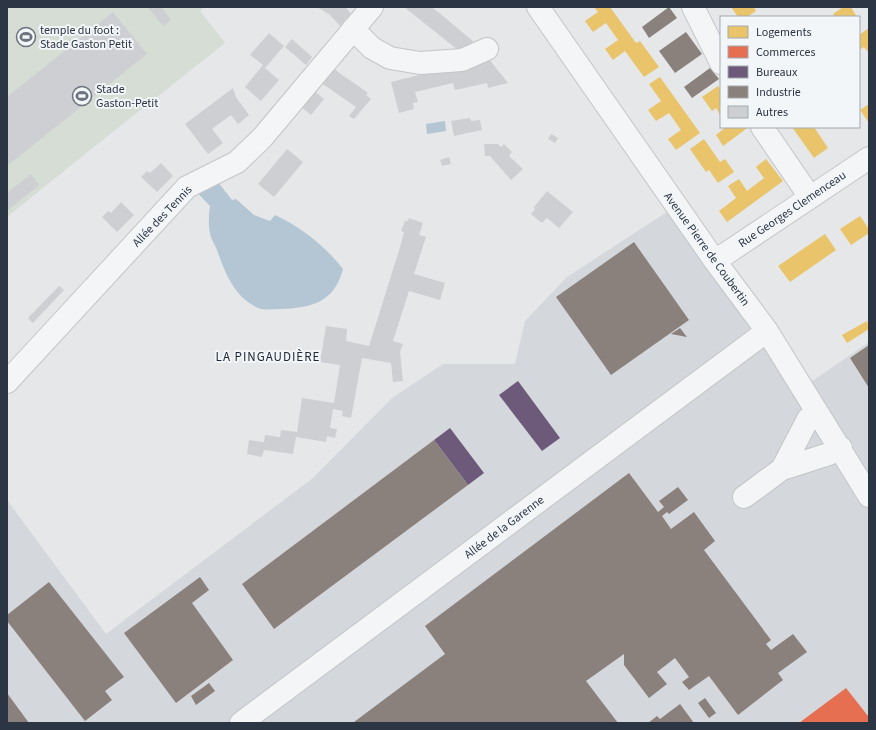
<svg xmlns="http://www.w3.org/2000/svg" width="876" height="730" viewBox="0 0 876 730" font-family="'Source Sans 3',sans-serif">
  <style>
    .built { fill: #d4d7dc }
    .green { fill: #d6ddd5 }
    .water { fill: #b4c5d4 }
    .homes { fill: #e9c46a }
    .shops { fill: #e76f51 }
    .offices { fill: #6d597a }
    .industry { fill: #8a817c }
    .building { fill: #cecfd2 }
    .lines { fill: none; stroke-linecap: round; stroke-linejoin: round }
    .minor-casing { stroke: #c3c5c7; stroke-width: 24 }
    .minor { stroke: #f4f5f6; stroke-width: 22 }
    .labels { text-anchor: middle; stroke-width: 4; stroke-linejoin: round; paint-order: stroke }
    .poi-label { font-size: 12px; fill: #2b3544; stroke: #f3f6f8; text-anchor: start }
    .street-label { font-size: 12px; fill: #2b3544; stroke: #f3f6f8 }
    .neighbourhood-label { font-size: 13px; letter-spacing: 1px; fill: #1d2635; stroke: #f3f6f8 }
  </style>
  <rect width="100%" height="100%" fill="#e5e7e9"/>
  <path class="built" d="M670 210 798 391 869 342V723H7V500L106 634 313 478 392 398 443 364H515L525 321 567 277Z"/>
  <path class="green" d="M7 7H204L200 11 225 43 90 150 7 217Z"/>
  <path class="water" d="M445 121 446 131 427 134 426 124Z
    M214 177 232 200 236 199 254 215 270 221 275 215C301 227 325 246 343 269 334 303 311 308 280 309 272 309 263 311 256 307 233 295 225 272 217 250 215 245 211 239 210 233 208 224 209 214 210 206L192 187Z"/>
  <path class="homes" d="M594 7H610L636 43 640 41 659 67 644 77 625 51 613 60 605 49 618 40 606 23 593 32 585 21 598 12Z
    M731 7H754L756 11 747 17H738Z
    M843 7H851L857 17H835L833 14Z
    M869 28V53L864 47 859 50V35Z
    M660 77 700 133 676 150 668 139 681 130 669 113 656 121 648 110 661 101 649 84Z
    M718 86 721 90V116L716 108 712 111 702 97Z
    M869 104V123L860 110Z
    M726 127H745L746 129 723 146 716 135Z
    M792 127H814L828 148 814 158Z
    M704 139 720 162 725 159 734 172 718 183 709 170 706 172 690 149Z
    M766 159 783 181 727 222 719 211 736 198 728 186 739 179 747 191 764 178 756 167Z
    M860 216 869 229V233L851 245 840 229Z
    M825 234 836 250 790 282 778 266Z
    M867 321 869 329 847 343 842 335Z"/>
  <path class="shops" d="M846 688 868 716 869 715V723H799Z"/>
  <path class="offices" d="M518 381 560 438 542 451 499 395Z
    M450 428 484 473 468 485 434 440Z"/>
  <path class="industry" d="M669 7 677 18 649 38 642 27Z
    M686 32 702 54 675 73 659 51Z
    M710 68 719 79 692 98 684 87Z
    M634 242 689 320 611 375 556 297Z
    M680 328 687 337 671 334Z
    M869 345V388L850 358Z
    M434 440 468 485 274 629 242 584Z
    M629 473 658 512 664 507 659 501 678 487 688 500 669 514 667 512 662 516 671 529 694 512 715 541 704 550 771 640 766 644 771 650 793 634 807 652 778 673 783 680 738 715 709 676 689 690 682 682 689 677 675 658 657 672 667 684 649 698 624 665V654L586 681 618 723H355L354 722 445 654 425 626Z
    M200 577 209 590 192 603 233 660 176 703 124 633Z
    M49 582 124 677 105 691 112 700 85 721 7 621V615Z
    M209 683 215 691 196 705 191 696Z
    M7 693 29 723H7Z
    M705 698 716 713 709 718 698 703Z
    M680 704 694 723H648L657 716 660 719Z"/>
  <path class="building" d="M151 7H161L171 20 163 26 149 9Z
    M317 7H345L351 13 340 26 330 15Z
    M404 7H432L473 41 463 54Z
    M113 12 147 54 7 166V97Z
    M269 33 284 46 265 68 279 80 261 101 245 87 263 65 250 55Z
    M292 39 312 57 306 65 285 47Z
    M488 58 508 83 488 88 487 83 455 90 453 83 415 92 418 102 413 103 414 109 399 113 391 82Z
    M331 67 368 93 366 95 371 99 354 119 349 116 356 107 320 82Z
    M233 88 236 97 249 115 238 124 231 115 212 129 223 143 208 154 185 124Z
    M314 91 324 99 311 115 301 107Z
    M470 118 471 121 480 120 482 130 454 136 451 121Z
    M551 134 558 138 555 143 548 139Z
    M484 144H498L501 147 504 144 512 152 509 156 523 169 511 180 490 156H485Z
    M287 149 303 162 274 197 258 184Z
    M449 157 451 164 442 166 440 160Z
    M161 163 173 176 157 192 141 177 147 171 150 173Z
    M31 174 39 185 7 211V193Z
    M547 191 573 212 559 228 547 218 542 223 531 214 535 209 534 207Z
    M121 202 134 215 117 232 102 217 108 211 111 213Z
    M409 218 423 223 419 235 426 237 414 274 445 283 440 300 409 291 393 341 403 344 400 352 403 381 393 382 391 363 362 358 351 418 342 416 343 411 333 409 330 428 337 429 335 438 327 436 326 442 296 437 293 454 264 450 262 457 247 454 249 440 264 442 265 435 280 437 281 430 297 432 302 398 334 403 340 365 320 362 326 326 347 329 346 341 369 346 401 244 404 232 401 231 405 221H408Z
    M59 286 64 290 33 323 28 318Z"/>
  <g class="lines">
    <defs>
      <path id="minor" d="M538 7 715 261 767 331 869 496
        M693 7 721 63
        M353 29 372 48 390 58 420 63 462 60 487 49
        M762 127 810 197
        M715 261 869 158
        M7 382 187 187 237 162 262 138 372 7
        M782 469 808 419
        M744 497 782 469 829 454 841 448
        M241 723 767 331"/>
    </defs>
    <use href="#minor" class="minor-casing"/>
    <use href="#minor" class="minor"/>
  </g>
  <defs>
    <symbol id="stadium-ring" viewBox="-11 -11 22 22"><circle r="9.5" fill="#f3f6f8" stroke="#6c737e" stroke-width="1.5"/><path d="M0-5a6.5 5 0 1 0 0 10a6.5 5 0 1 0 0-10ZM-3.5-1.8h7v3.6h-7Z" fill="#6c737e"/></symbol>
  </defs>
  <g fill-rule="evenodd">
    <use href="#stadium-ring" x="15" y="26" width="22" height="22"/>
    <use href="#stadium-ring" x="71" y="85" width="22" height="22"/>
  </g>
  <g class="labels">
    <g class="poi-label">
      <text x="40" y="34">temple du foot :<tspan x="40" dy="14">Stade Gaston Petit</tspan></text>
      <text x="96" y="93">Stade<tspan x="96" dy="14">Gaston-Petit</tspan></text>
    </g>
    <g class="street-label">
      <text transform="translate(792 209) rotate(-34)" y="4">Rue Georges Clemenceau</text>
      <text transform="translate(162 216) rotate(-46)" y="4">Allée des Tennis</text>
      <text transform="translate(707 249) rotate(54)" y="4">Avenue Pierre de Coubertin</text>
      <text transform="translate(504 527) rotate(-37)" y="4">Allée de la Garenne</text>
    </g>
    <g class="neighbourhood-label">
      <text x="268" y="361">LA PINGAUDIÈRE</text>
    </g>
  </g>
  <rect width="876" height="730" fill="none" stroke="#2b3544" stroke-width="16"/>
  <rect x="720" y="16" width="140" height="112" fill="#f3f6f8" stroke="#a3a9b0"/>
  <rect x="728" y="26" width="20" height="12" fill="#e9c46a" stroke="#a3a9b0"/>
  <text x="756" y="36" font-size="12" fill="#2b3544">Logements</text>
  <rect x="728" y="46" width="20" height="12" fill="#e76f51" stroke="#a3a9b0"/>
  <text x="756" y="56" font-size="12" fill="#2b3544">Commerces</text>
  <rect x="728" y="66" width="20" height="12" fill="#6d597a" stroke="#a3a9b0"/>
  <text x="756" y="76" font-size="12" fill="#2b3544">Bureaux</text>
  <rect x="728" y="86" width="20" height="12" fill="#8a817c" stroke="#a3a9b0"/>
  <text x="756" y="96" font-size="12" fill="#2b3544">Industrie</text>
  <rect x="728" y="106" width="20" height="12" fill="#cecfd2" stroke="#a3a9b0"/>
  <text x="756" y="116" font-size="12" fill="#2b3544">Autres</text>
</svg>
